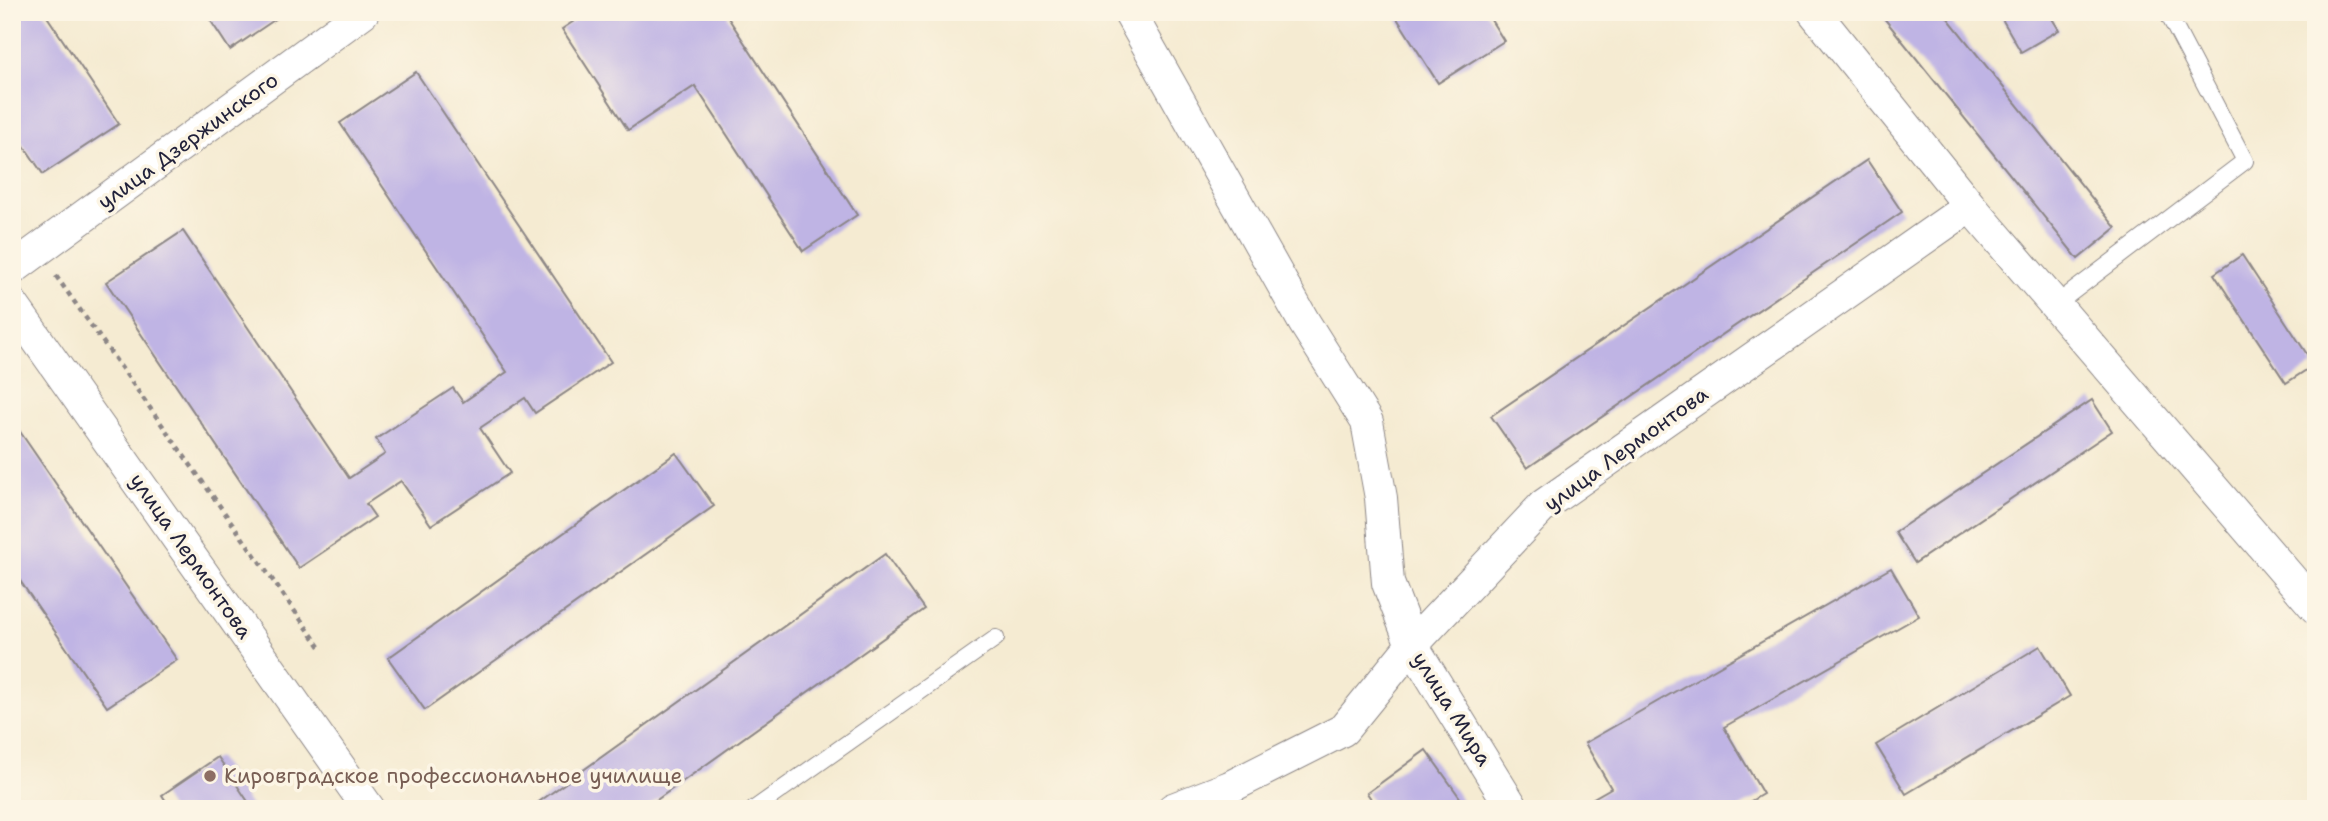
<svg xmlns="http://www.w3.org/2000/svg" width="2328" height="821" viewBox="0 0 2328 821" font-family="'Shantell Sans',sans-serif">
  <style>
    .building { fill: #bfb4e4 }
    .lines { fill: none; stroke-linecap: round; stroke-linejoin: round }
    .service-casing { stroke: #8c8686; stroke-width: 18 }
    .minor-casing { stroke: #8c8686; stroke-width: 34 }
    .path { stroke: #8c8686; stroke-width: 4.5; stroke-dasharray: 5 5; stroke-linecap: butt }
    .service { stroke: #fff; stroke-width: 16 }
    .minor { stroke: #fff; stroke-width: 32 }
    .education-dot { fill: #8d6e63; stroke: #fcf5e5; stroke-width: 2.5 }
    .labels { text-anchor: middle; stroke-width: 7; stroke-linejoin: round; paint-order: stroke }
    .street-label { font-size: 21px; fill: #22223b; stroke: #fcf5e5 }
    .education-label { font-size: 21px; fill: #785e54; stroke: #fcf5e5; text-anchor: start }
  </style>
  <rect width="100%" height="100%" fill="#fcf5e5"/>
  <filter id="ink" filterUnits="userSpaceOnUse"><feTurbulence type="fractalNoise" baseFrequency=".0143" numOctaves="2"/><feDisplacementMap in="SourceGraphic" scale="14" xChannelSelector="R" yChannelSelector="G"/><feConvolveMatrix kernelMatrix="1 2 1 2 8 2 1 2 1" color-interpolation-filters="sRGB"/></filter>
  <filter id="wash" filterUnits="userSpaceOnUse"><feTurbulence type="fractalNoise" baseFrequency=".00686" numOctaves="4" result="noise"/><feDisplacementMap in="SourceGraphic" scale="28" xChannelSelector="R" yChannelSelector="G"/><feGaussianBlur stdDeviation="1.57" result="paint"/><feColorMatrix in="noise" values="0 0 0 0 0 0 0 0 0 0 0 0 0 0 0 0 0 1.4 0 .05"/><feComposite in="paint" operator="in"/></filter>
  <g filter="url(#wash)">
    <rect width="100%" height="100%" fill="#f5ebd2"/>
    <g id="blocks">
      <path class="building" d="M12 12H44L119 124 43 174 12 128Z
        M205 12H286L230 50Z
        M588 12H733L727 16 857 215 803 251 695 86 628 130 562 29Z
        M1393 12H1486L1504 41 1438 83Z
        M1879 12H1943L2116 228 2078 259Z
        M1998 12H2048L2059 30 2021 52Z
        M416 72 611 362 535 413 525 398 480 428 510 473 431 525 401 481 366 504 375 517 299 568 106 282 183 231 349 478 385 454 376 439 453 388 463 402 507 372 340 123Z
        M1867 160 1902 212 1527 468 1491 416Z
        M2242 255 2314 365 2286 383 2214 274Z
        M2092 400 2112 431 1915 563 1895 532Z
        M12 420 177 660 107 707 12 569Z
        M676 453 714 506 425 710 388 658Z
        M885 554 924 609 644 809H529Z
        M1891 568 1919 616 1724 727 1763 794 1737 809H1579L1578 807 1611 788 1585 743Z
        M2040 646 2070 696 1906 794 1876 745Z
        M1426 750 1468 809H1378L1367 793Z
        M218 757 253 809H171L162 795Z"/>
    </g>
  </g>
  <g filter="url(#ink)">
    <use href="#blocks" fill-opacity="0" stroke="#8c8686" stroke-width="2"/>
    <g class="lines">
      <defs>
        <path id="service" d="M2055 305 2245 161 2167 12
          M754 809 996 638"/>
        <path id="minor" d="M1129 12 1304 322 1367 422 1381 498 1388 583 1412 645 1513 809
          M1814 12 1970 206 2316 608
          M12 269 363 12
          M12 304 369 809
          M1173 809 1230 787 1343 730 1412 645 1544 505 1970 206"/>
      </defs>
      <use href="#service" class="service-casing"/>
      <use href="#minor" class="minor-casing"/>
      <path class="path" d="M12 212 19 223
        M56 276 321 648"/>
      <use href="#service" class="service"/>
      <use href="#minor" class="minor"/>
    </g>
  </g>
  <circle class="education-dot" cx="210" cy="776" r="7"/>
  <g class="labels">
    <g class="street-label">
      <text transform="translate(188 141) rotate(-36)" y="7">улица Дзержинского</text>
      <text transform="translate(1626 449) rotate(-36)" y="7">улица Лермонтова</text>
      <text transform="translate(191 556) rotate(55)" y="7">улица Лермонтова</text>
      <text transform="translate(1452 709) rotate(58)" y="7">улица Мира</text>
    </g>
    <g class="education-label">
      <text x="224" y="783">Кировградское профессиональное училище</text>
    </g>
  </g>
  <rect width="2328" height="821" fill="none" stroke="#fcf5e5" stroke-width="42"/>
</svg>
